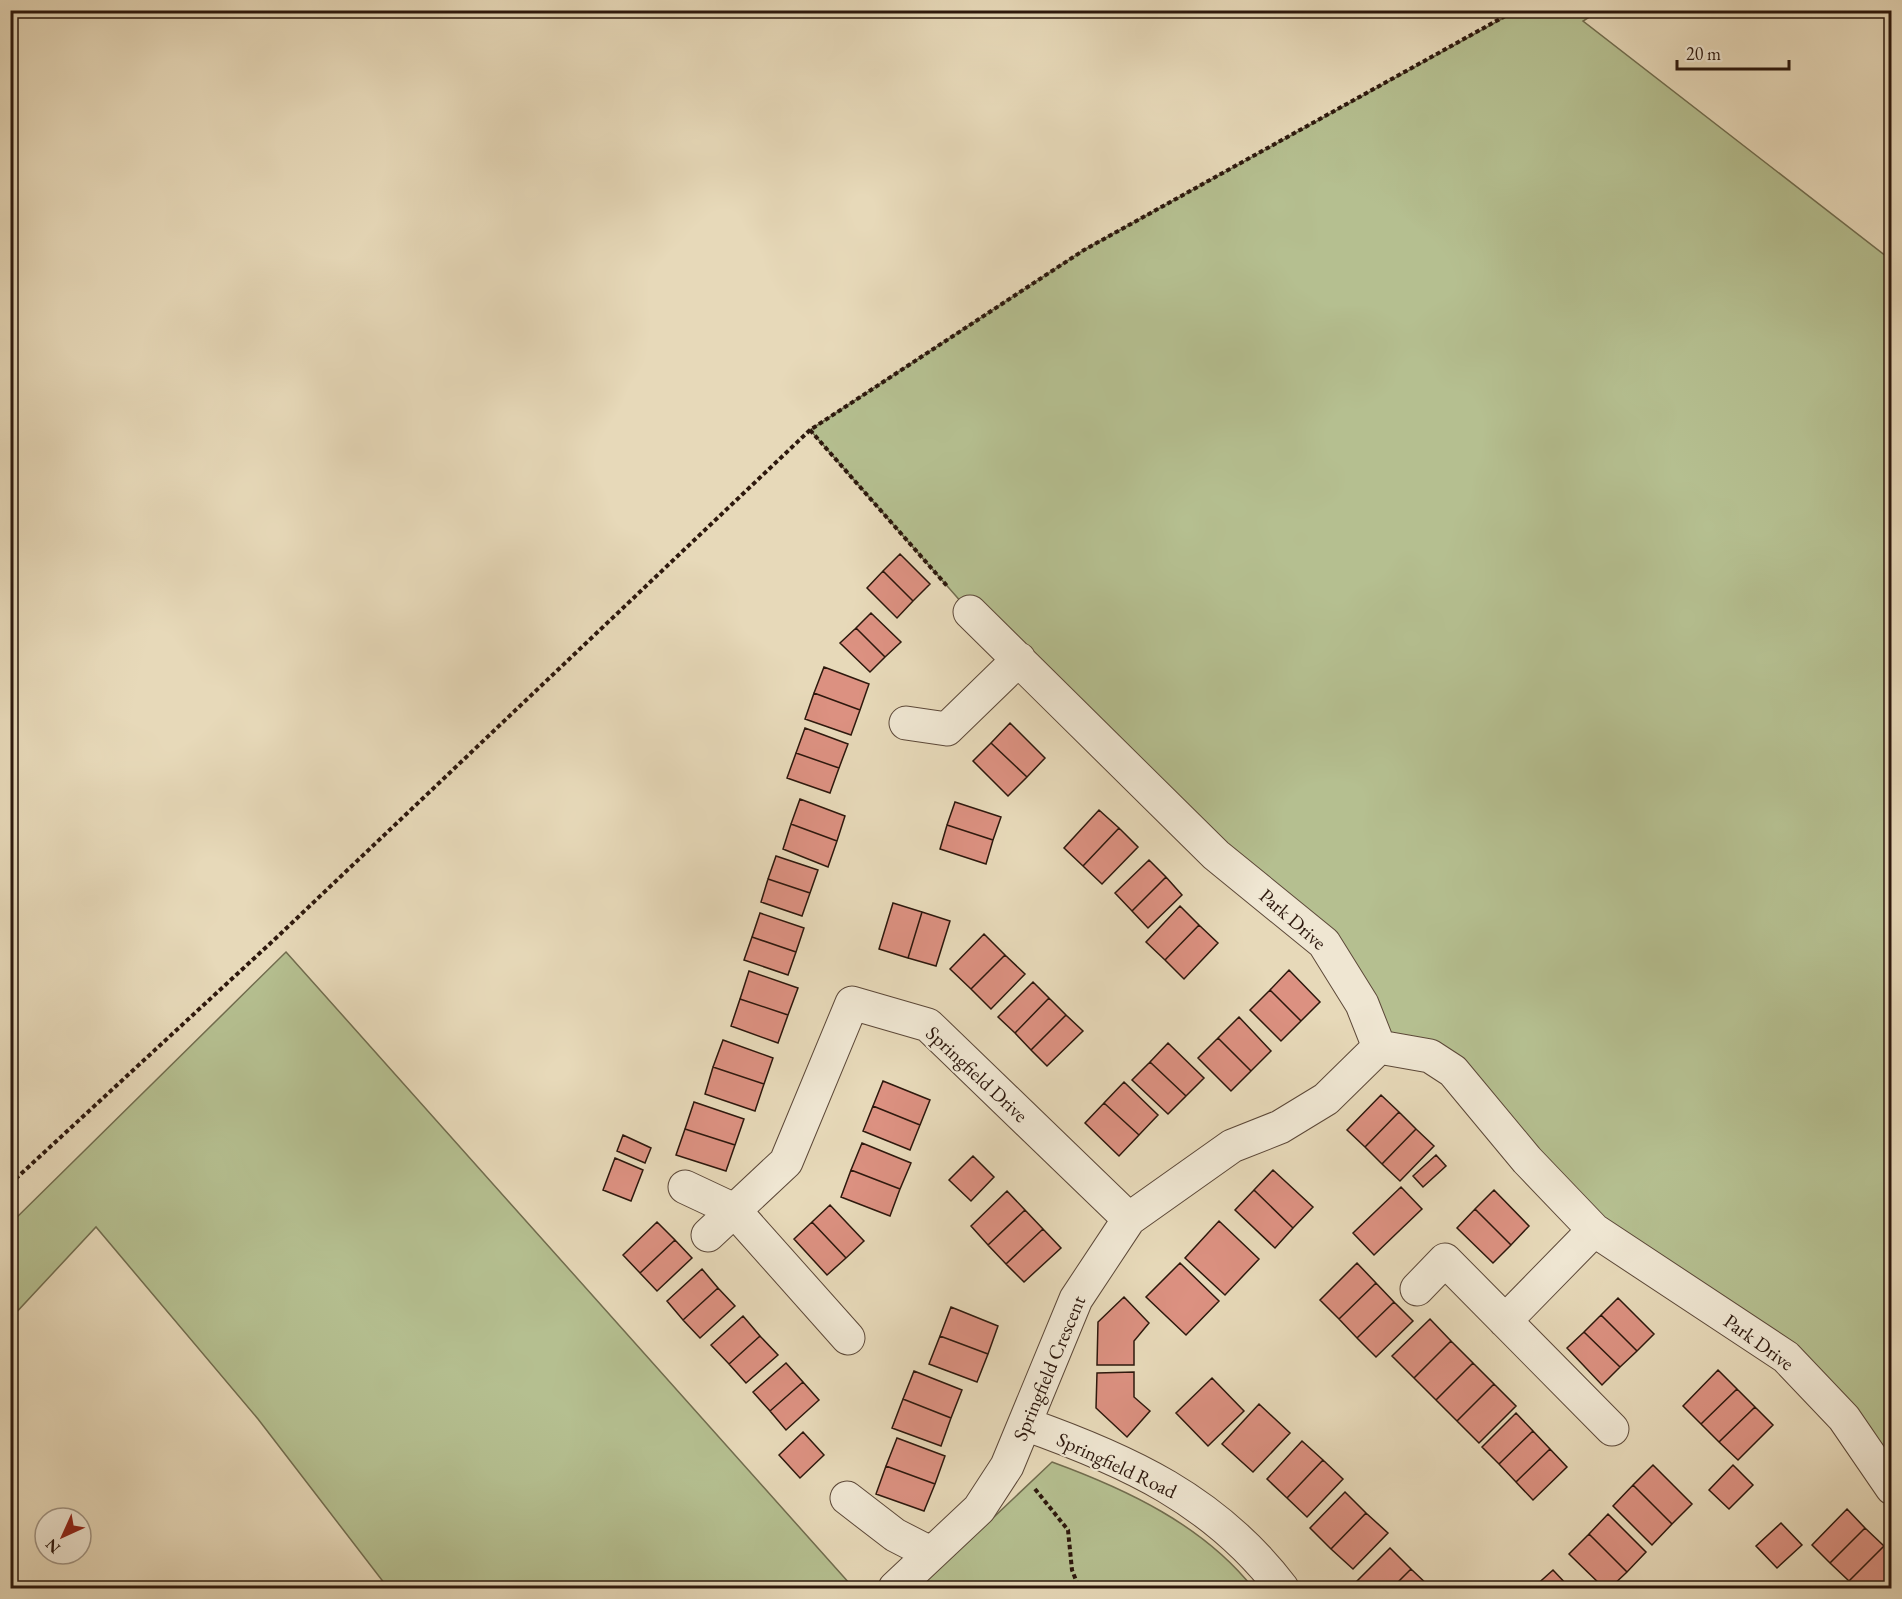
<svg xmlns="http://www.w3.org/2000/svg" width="1902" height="1599" viewBox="0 0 1902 1599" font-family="'EB Garamond',serif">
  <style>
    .green { fill: #b5bf90; stroke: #716c4e; stroke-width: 1.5 }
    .building { fill: #dc9181; stroke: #2d180d; stroke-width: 1.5 }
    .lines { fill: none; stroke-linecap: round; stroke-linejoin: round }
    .street-casing { stroke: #5c4838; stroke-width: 35 }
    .path { stroke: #2d180d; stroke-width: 4; stroke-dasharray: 4.5 3; stroke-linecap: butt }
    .street { stroke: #efe6d2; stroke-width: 33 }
    .labels { text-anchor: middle; stroke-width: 4.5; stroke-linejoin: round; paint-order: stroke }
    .street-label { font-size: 20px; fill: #2d180d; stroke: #efe6d2 }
  </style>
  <rect width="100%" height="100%" fill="#e7d9b9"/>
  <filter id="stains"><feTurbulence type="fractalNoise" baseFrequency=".00333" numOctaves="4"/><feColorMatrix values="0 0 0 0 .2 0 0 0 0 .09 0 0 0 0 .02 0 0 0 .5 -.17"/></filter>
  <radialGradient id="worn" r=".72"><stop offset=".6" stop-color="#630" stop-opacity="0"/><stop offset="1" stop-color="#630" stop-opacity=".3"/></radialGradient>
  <path class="green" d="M1516 11H1599L1583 21 1891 260V1488L1844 1418 1644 1263 1453 1071 1379 1047 1362 1004 970 612 810 430 1084 250Z
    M286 952 850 1584 846 1588H388L258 1419 96 1227 11 1318V1223Z
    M1052 1462C1126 1489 1203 1525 1253 1588H919Z"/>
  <path class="building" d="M900 554 930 584 913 601 883 571Z
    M883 571 913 601 897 618 867 588Z
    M871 613 901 642 885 657 856 628Z
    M856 628 885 657 870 672 840 643Z
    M824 667 869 684 860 710 814 693Z
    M814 693 860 710 851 735 805 719Z
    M1010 723 1045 758 1027 777 991 743Z
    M805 728 848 744 839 768 796 753Z
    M991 743 1027 777 1008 796 973 761Z
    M796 753 839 768 830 793 787 778Z
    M800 799 845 816 837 841 791 824Z
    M955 802 1001 817 993 840 947 825Z
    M1099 810 1119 828 1083 866 1064 848Z
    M791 824 837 841 828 867 783 849Z
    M947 825 993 840 986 864 940 849Z
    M1119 828 1138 847 1102 884 1083 866Z
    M776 856 818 870 810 893 768 879Z
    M1149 860 1166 877 1132 911 1115 893Z
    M1166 877 1182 895 1148 928 1132 911Z
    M768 879 810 893 802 916 761 902Z
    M893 903 922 912 908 958 879 949Z
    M1180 906 1199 925 1165 960 1146 942Z
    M922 912 950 921 936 966 908 958Z
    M760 913 804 928 796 952 752 937Z
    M1199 925 1218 943 1184 979 1165 960Z
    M984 934 1005 955 971 989 950 969Z
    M752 937 796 952 788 975 744 960Z
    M1005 955 1025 974 991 1009 971 989Z
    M1289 970 1320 1002 1301 1021 1270 990Z
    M749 971 798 988 788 1015 740 999Z
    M1033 982 1049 998 1015 1033 998 1017Z
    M1270 990 1301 1021 1281 1041 1250 1010Z
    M1049 998 1066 1015 1031 1050 1015 1033Z
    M740 999 788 1015 778 1043 731 1026Z
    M1066 1015 1083 1031 1047 1066 1031 1050Z
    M1239 1017 1271 1051 1251 1071 1218 1038Z
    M1218 1038 1251 1071 1231 1091 1198 1058Z
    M723 1040 773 1058 764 1084 713 1067Z
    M1168 1043 1204 1078 1186 1096 1150 1062Z
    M1150 1062 1186 1096 1168 1114 1132 1080Z
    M713 1067 764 1084 755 1111 705 1094Z
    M883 1081 930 1100 920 1125 873 1106Z
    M1124 1082 1158 1115 1139 1135 1104 1103Z
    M1381 1095 1399 1112 1365 1147 1347 1130Z
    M694 1102 744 1119 735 1145 685 1129Z
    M1104 1103 1139 1135 1119 1156 1085 1123Z
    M873 1106 920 1125 910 1150 863 1131Z
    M1399 1112 1416 1129 1382 1164 1365 1147Z
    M685 1129 735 1145 726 1171 676 1155Z
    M1416 1129 1434 1146 1400 1181 1382 1164Z
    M623 1135 651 1148 645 1163 617 1151Z
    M862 1143 911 1163 900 1189 851 1170Z
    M1436 1155 1446 1166 1423 1187 1413 1176Z
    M973 1156 994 1177 971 1201 949 1180Z
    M615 1158 643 1170 631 1201 603 1190Z
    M851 1170 900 1189 890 1216 841 1197Z
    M1273 1170 1313 1207 1293 1228 1254 1190Z
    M1401 1187 1422 1209 1374 1255 1353 1233Z
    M1254 1190 1293 1228 1275 1248 1235 1210Z
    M1494 1190 1529 1226 1511 1245 1475 1209Z
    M1007 1191 1025 1210 988 1245 971 1226Z
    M830 1205 864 1241 846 1258 812 1222Z
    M1475 1209 1511 1245 1493 1263 1457 1228Z
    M1025 1210 1043 1229 1006 1264 988 1245Z
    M1219 1221 1259 1259 1225 1295 1185 1258Z
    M657 1222 675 1240 640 1273 623 1255Z
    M812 1222 846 1258 827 1275 794 1239Z
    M1043 1229 1061 1248 1024 1282 1006 1264Z
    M675 1240 692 1258 657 1291 640 1273Z
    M1180 1263 1219 1301 1186 1335 1146 1297Z
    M1357 1263 1376 1283 1339 1319 1320 1300Z
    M702 1269 718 1288 683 1320 667 1301Z
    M1376 1283 1394 1302 1357 1338 1339 1319Z
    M718 1288 735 1306 700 1338 683 1320Z
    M1124 1297 1149 1323 1134 1341V1365H1097L1098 1322Z
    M1618 1298 1654 1334 1637 1351 1601 1315Z
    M1394 1302 1413 1321 1376 1357 1357 1338Z
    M951 1307 998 1326 988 1354 940 1336Z
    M1601 1315 1637 1351 1620 1367 1584 1332Z
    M743 1316 760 1336 729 1364 711 1345Z
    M1430 1319 1451 1341 1414 1378 1392 1356Z
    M1584 1332 1620 1367 1602 1385 1567 1348Z
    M760 1336 778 1355 746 1383 729 1364Z
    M940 1336 988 1354 977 1382 929 1364Z
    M1451 1341 1473 1363 1436 1400 1414 1378Z
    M786 1363 803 1382 770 1411 753 1392Z
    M1473 1363 1494 1384 1457 1421 1436 1400Z
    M1718 1370 1737 1389 1701 1424 1683 1406Z
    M914 1371 962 1390 951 1418 903 1399Z
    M1134 1372V1397L1150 1411 1127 1437 1096 1408 1097 1373Z
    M1212 1378 1244 1411 1208 1446 1176 1413Z
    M803 1382 819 1400 786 1430 770 1411Z
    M1494 1384 1516 1406 1479 1443 1457 1421Z
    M1737 1389 1755 1407 1719 1442 1701 1424Z
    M903 1399 951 1418 941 1446 892 1428Z
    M1259 1404 1290 1433 1253 1472 1222 1444Z
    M1755 1407 1773 1425 1738 1460 1719 1442Z
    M1516 1413 1533 1431 1499 1464 1482 1447Z
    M1533 1431 1550 1449 1516 1482 1499 1464Z
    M803 1432 824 1455 800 1478 779 1455Z
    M897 1438 945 1456 935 1484 886 1466Z
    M1302 1441 1323 1460 1287 1498 1267 1479Z
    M1550 1449 1567 1467 1533 1500 1516 1482Z
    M1323 1460 1343 1479 1307 1517 1287 1498Z
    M1653 1465 1692 1504 1672 1524 1633 1485Z
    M1733 1465 1753 1485 1729 1509 1709 1490Z
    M886 1466 935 1484 924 1511 876 1494Z
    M1633 1485 1672 1524 1652 1545 1613 1506Z
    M1345 1492 1366 1513 1331 1549 1310 1528Z
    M1847 1509 1865 1528 1830 1563 1812 1545Z
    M1366 1513 1388 1533 1353 1569 1331 1549Z
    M1608 1514 1646 1552 1627 1572 1589 1534Z
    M1781 1523 1802 1545 1777 1568 1756 1546Z
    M1865 1528 1884 1546 1849 1581 1830 1563Z
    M1589 1534 1627 1572 1610 1588H1604L1569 1554Z
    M1884 1546 1892 1553V1575L1878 1588H1856L1849 1581Z
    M1390 1548 1411 1569 1392 1588H1362L1356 1582Z
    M1411 1569 1431 1588H1392Z
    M1553 1570 1570 1588H1533Z"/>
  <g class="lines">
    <defs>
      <path id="street" d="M970 612 1216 855 1324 943 1362 1004 1379 1047
        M906 723 947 729 1019 659
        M1379 1047 1430 1056 1453 1071 1527 1160 1594 1230 1786 1357 1844 1418 1892 1488
        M685 1187 734 1210 848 1338
        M708 1235 786 1162 852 1003 928 1025 1129 1219
        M1417 1289 1445 1260 1612 1429
        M1505 1321 1594 1230
        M1025 1424C1127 1460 1215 1500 1282 1588
        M847 1498 895 1535 930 1553
        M895 1588 979 1509 1007 1466 1076 1299 1129 1219 1232 1146 1280 1127 1326 1099 1379 1047"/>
    </defs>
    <use href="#street" class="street-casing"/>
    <path class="path" d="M810 430 948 587
      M10 1184 275 939 810 430 1084 250 1516 10
      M1035 1489 1068 1530 1072 1570 1079 1588"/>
    <use href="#street" class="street"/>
  </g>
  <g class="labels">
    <g class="street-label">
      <text transform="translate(1293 919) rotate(41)" y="7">Park Drive</text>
      <text transform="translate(977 1074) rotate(43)" y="7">Springfield Drive</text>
      <text transform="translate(1759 1342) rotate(36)" y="7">Park Drive</text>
      <text transform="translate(1049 1368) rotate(-67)" y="7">Springfield Crescent</text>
      <text transform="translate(1117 1465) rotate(25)" y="7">Springfield Road</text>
    </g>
  </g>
  <rect width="1902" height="1599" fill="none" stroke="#e7d9b9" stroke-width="36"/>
  <rect x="12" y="12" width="1878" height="1575" fill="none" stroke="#2d180d" stroke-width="3"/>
  <rect x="18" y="18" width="1866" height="1563" fill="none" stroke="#2d180d" stroke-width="1.5"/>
  <g transform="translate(63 1536) rotate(225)"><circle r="28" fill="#efe6d2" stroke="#a19483" stroke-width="1.5"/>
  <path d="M0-4.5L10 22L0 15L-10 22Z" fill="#8f2418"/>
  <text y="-9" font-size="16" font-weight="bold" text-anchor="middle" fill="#2d180d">N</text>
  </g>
  <path d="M1677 60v9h112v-9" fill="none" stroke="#2d180d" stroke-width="3"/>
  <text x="1686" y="60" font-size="18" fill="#2d180d" stroke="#efe6d2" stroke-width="4.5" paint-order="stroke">20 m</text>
  <rect width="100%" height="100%" filter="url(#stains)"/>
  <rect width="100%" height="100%" fill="url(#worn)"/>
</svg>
